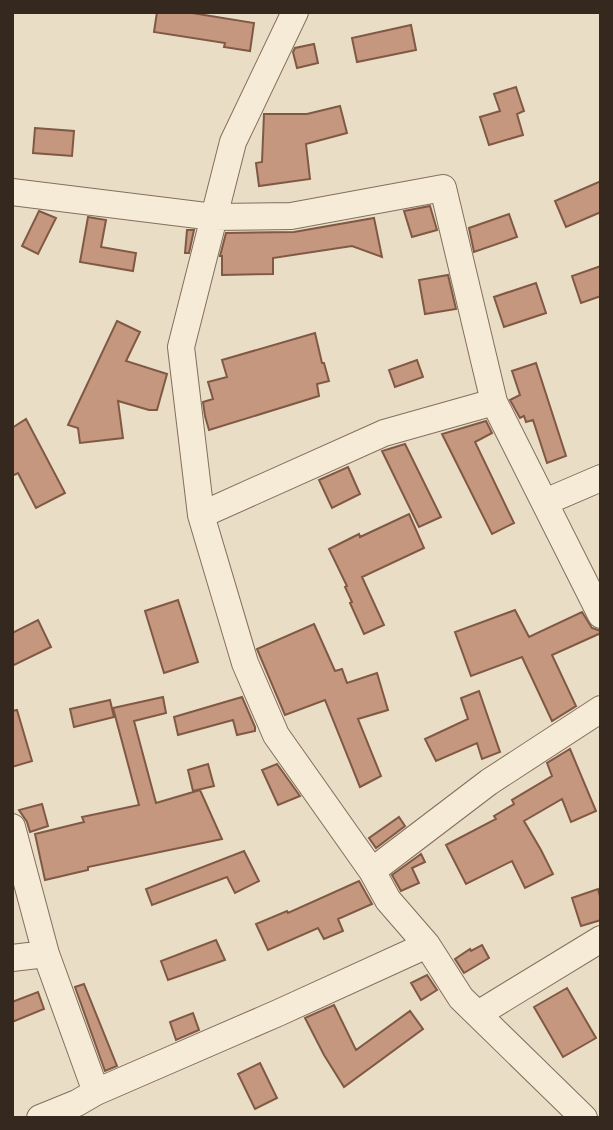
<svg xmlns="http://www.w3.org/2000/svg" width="613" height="1130" viewBox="0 0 613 1130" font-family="'IBM Plex Serif',serif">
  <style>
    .building { fill: #c4977e; stroke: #805945; stroke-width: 2 }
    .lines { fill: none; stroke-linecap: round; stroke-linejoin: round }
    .minor-casing { stroke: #836f5d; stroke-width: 28 }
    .minor { stroke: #f5ebd7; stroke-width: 26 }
  </style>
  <rect width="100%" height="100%" fill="#eaddc5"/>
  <path class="building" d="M157 12H186L254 23 250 51 224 47 225 43 154 32Z
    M411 25 416 50 357 62 352 38Z
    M314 44 318 63 297 68 293 52 295 48Z
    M516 87 524 111 517 114 523 135 489 145 480 117 500 111 494 94Z
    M340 106 347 133 306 144 310 179 259 186 256 163 262 162 264 114H307Z
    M35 128 74 131 72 156 33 153Z
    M601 181V212L566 227 555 201Z
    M430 206 437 230 412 237 404 211Z
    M39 211 56 218 38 254 22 246Z
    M509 214 517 237 474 252 469 228Z
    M88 217 106 220 101 247 136 253 133 271 80 262Z
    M374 218 382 257 352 246 273 258V274L222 275V256H220L226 233 294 232Z
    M187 230H194L189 253H185Z
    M601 266V296L581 303 572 276Z
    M448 275 456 309 425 314 419 280Z
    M536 283 546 313 504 327 494 297Z
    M117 321 140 332 126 361 167 374 157 410H149L118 401 123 438 80 443 78 428 68 425Z
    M315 333 322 363H324L329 381 317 384 319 396 209 430 205 416 203 402 213 399 208 382 227 377 222 360Z
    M417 360 423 377 395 387 389 370Z
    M536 363 566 456 547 463 533 420 526 422 524 416 520 418 510 400 520 395 512 371Z
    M26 419 65 493 36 508 18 473 12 476V428Z
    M486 421 492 433 475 442 514 523 492 534 442 434Z
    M405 444 441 517 419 527 382 451Z
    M348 467 360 494 332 508 319 480Z
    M409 514 424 548 362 577 384 625 364 634 350 603 352 602 345 587 347 586 329 549 359 534 360 537Z
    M178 600 198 662 164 673 145 611Z
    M515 610 529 637 582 612 592 628 601 631V633L552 655 576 706 552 721 522 657 471 676 455 632Z
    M38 620 51 647 12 666V633Z
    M314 624 335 671 342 669 347 683 377 673 388 710 358 719 381 776 360 787 325 700 285 715 257 649Z
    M479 691 500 752 482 759 477 743 436 761 425 739 468 719 461 698Z
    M163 697 166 713 134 721 156 803 200 790 222 839 88 867V870L45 880 35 834 84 822 82 817 139 805 113 708Z
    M242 697 255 727V731L237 735 233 720 178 735 174 717Z
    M110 700 114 717 74 727 70 709Z
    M17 710 32 761 12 767V711Z
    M570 749 596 811 571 822 562 799 524 821 541 850 553 874 525 888 512 861 466 884 446 845 496 819 494 816 514 804 512 800 552 776 547 763Z
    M208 764 214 786 193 791 188 770Z
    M277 764 300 796 278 805 262 770Z
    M42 804 48 826 30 832 27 822 19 810Z
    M399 817 405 826 376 848 369 838Z
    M244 851 259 881 235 893 227 877 152 905 146 889Z
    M421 854 425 862 412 868 419 883 401 891 392 875Z
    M359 881 372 904 338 919 343 931 324 939 318 928 268 950 256 924 287 911 288 913Z
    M598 889 601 900V920L581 926 572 898Z
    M216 940 225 960 168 980 161 961Z
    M482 945 489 958 464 973 455 959 470 949 471 951Z
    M427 975 437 990 421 1000 411 983Z
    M84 984 117 1066 105 1071 75 987Z
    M567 988 596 1038 563 1057 534 1007Z
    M38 992 44 1009 12 1022V1002Z
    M334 1005 356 1050 410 1011 423 1029 344 1087 324 1055 305 1018Z
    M193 1013 199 1030 176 1040 170 1022Z
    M260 1063 277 1098 255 1109 238 1074Z"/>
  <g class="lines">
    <defs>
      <path id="minor" d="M295 12 233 142 181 347 201 515 245 663 276 735 372 871 388 900 427 945 461 998 584 1118
        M12 192 214 217 291 216 443 188 494 402 601 615
        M545 502 601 478
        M201 515 384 433 494 402
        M12 827 46 954 96 1092
        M372 871 489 782 601 709
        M12 958 46 954
        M478 1014 601 939
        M40 1118 77 1103 96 1092 278 1013 427 945"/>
    </defs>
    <use href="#minor" class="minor-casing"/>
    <use href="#minor" class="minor"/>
  </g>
  <rect width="613" height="1130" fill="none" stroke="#34281f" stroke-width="28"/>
</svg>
